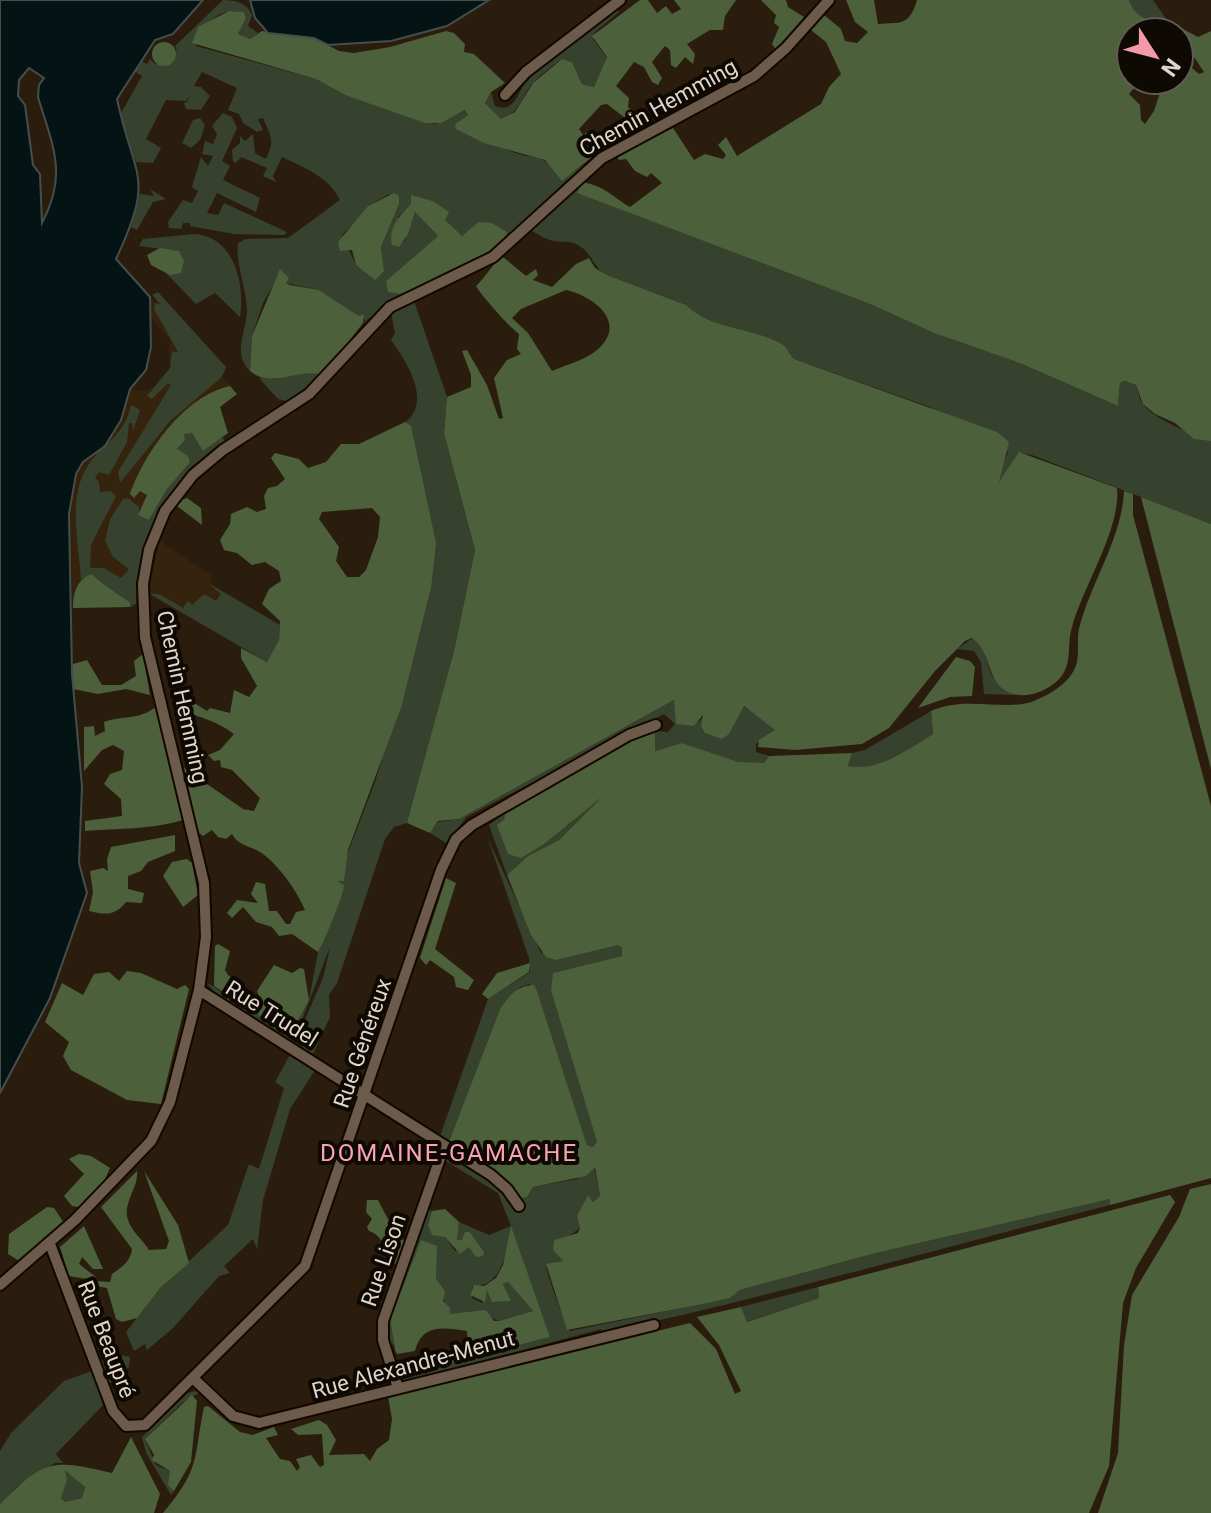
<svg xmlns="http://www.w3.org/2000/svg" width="1211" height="1513" viewBox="0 0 1211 1513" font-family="Roboto,sans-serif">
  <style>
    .built { fill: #36230e }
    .green { fill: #36422d; fill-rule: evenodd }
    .forest { fill: #4c603c; fill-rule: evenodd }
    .water { fill: #041415; stroke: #464e4c; stroke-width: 2; fill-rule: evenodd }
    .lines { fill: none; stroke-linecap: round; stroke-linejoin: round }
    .minor-casing { stroke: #130700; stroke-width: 14 }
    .minor { stroke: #6c5b4a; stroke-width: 10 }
    .labels { text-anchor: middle; stroke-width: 8; stroke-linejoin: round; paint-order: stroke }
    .street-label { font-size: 22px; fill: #dfd5cc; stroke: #0f0904 }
    .neighbourhood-label { font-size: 24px; letter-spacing: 2px; fill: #f8a4b2; stroke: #0f0904 }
  </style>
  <rect width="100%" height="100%" fill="#2b1d0e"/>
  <path class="built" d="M150 297 230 386 199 411 203 451 156 506 132 578 130 607 73 608 69 514 76 474 83 462 105 445 130 389 143 391 155 387 170 368 169 339 148 314Z
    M161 535 164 544 212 576 209 583 280 625 245 650 148 593Z"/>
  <path class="green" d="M223 0C236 0 247 3 252 15L248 26 258 33 250 39 238 34 246 18 244 13C219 5 203 25 196 46L316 79 345 95 435 124 466 110 468 115 455 124C473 133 490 143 508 150 534 162 542 149 562 180L607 149 566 181 505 242 478 222 462 236 449 225 433 201 412 196 411 204 398 217 404 242 415 212 438 236 386 281 401 294 363 323 365 320 319 290 286 283 288 278 281 271 263 303 252 336 250 371C232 353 246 333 247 311 247 289 235 264 238 243L246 239 288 238 340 200C328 176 306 169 282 157L273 176 276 182 263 176 267 168 241 157 236 163 233 162 232 150 240 143V136L245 141 253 134 255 153 266 159C275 140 271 137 263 118L258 119 263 130 257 132 243 123 239 114 228 110 237 88 202 72 194 86 201 87 210 96 201 110 186 109 184 103 187 102 190 95 186 101 166 100 146 139 161 148 153 163 136 162 120 115 142 76 133 70 140 60 147 64 150 59 155 64 177 51 175 46ZM389 194 399 204 381 247 384 271 356 265 342 235 366 212 368 206Z
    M1129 0H1153L1169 23C1152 24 1134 17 1129 0Z
    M616 8 619 12 594 33 593 39 607 58 594 87 582 84 572 62 562 59C551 67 540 75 531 85 521 98 519 114 501 119L485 103 491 92 495 106C516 114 518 90 528 78 549 53 590 28 616 8Z
    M223 113 232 117 237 128 222 161 230 166 223 180 260 198 256 212 217 193 207 213 218 215 224 203 287 232 284 235 234 234 190 226V223H183L181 229 169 228 168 222 183 200 192 203 198 191 192 187 201 157 208 166 213 156 202 154 205 141 213 144 217 134 212 126Z
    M200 118 205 125 200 140 191 148 182 143 193 120Z
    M582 182 578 193 870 304 934 333 1022 364 1118 406 1120 383 1125 381 1136 385C1138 390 1139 399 1143 404 1153 419 1194 435 1211 441V524L1032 455 1020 453 999 482 996 479 1008 452 930 407 794 359C790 354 786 347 782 344 752 327 712 330 686 305L607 275C593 268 593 255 581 247 570 239 562 244 550 240 544 238 538 234 532 231Z
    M150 189 166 199 153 202 137 230 131 227 140 194 154 196Z
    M195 234C235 237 245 285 240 317L215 293 196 304 164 271 170 275 179 251 139 246 143 239Z
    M158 292 226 367 222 377 170 421 120 483 118 472 171 385 168 383 152 399 147 396 170 368 172 352H178L154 309 155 303 160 304 152 295Z
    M414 301 447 397 444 433 475 550 454 651 412 809 407 823 394 827 385 839 337 983 329 995 330 1017 312 1056 299 1048 297 1038 323 978 330 947 293 1043 217 995 206 982 255 1013 309 1000 318 952 336 903 337 881 375 782 395 716 402 705 431 588 423 488 411 427 405 422C433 402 406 361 391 340L395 333 391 313Z
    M305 371 323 375 287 401 278 399 259 378 276 379Z
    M131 405 140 410 133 431 132 423H129L127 442 109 475 99 472 95 478 99 482 100 492 111 491 116 496 91 545 90 568H104L121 578 129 569 113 557 105 541 110 519 123 499 128 498 139 507V515L149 520 167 489 189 462 177 449 185 440 184 434 192 433 203 451 222 437 226 442C170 481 137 534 136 604L130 607V602C121 597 98 582 92 574L81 580C79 543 66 493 91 461 107 440 124 436 131 405Z
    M208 583 280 625 279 640 267 662 148 593 161 595 183 608 188 601 192 605 204 594 216 601 221 594Z
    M973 638C996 656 977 681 1021 695L984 694 981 662 974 651 957 649Z
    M674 700 698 722 705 716 729 734 743 706 773 726 775 731 756 744V752L769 756 764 763H738L682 743 655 751V731L668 732 675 724 664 714 466 817 448 844 430 833 438 822 459 819Z
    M931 711 933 734C908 749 879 773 848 766L852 753 865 750Z
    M600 795 602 797 559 840 528 856 507 875 489 825 505 813 504 821 567 826Z
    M488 839 541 953 619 945 622 948V956L554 973 551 991 597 1142 591 1147 587 1145 537 991 529 984 520 987 500 1009 448 1144 439 1139 488 999 530 972 529 958Z
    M291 1053 315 1070 290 1109 263 1200 257 1249 253 1239 224 1266 230 1273 219 1276 173 1328 147 1350 145 1344 134 1351 126 1332 161 1287 228 1225 249 1164 259 1169 284 1088 275 1082Z
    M452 1155 492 1180 514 1201 527 1196 533 1187 577 1179 594 1165 600 1196 593 1202 588 1195 577 1215 580 1228 566 1238 557 1254 563 1261 546 1265C546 1273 566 1326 570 1331L730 1298 740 1290 876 1253 1110 1199V1205C941 1248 773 1296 602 1333L601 1329 403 1382 402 1376 550 1337 511 1228C505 1256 503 1285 472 1287V1298L482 1303 487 1290 493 1302 505 1291 503 1282H508L533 1311 499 1321 476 1311 455 1317 449 1314 421 1240 390 1319 394 1344 389 1346 387 1322 427 1209 432 1211 428 1225 445 1237 455 1251 469 1247 484 1252 470 1232 462 1240H457L459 1222 489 1235 511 1226 498 1193 446 1161Z
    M818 1287 819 1298 746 1322 741 1307Z
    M117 1354 130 1357 129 1367 108 1385 98 1362Z
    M92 1371 105 1403 56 1454 63 1463H55L17 1487 0 1504V1451L11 1433 64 1381Z
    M195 1391 199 1393 182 1403 145 1439 156 1465 170 1471 174 1491 171 1495 146 1453 142 1437 188 1393Z
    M65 1469 85 1487 82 1498 65 1502 61 1498 67 1480Z"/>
  <path class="forest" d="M640 0H648L657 13 666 6 672 14 681 9 674 0H736L725 16 723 30H710L687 44 695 54 693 64 685 57 676 68 671 65 670 50 665 46 652 62 662 78 658 85 652 82 644 67 634 62 616 86 629 98 628 107 640 120 638 128 607 104 601 105 579 129 583 135 589 131 606 146 562 181 545 160 484 143 456 129 455 124 468 115 465 110 441 123H425L345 95 316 79 192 43 198 27 229 11 244 12 246 18 238 34 250 39 262 31 314 38 339 51 354 53 390 47 446 31 454 33 465 44 464 52 474 54 505 83 491 92 485 103 501 119 515 112 533 83 562 59 572 62 582 84 594 87 607 57 592 36Z
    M761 0H786L788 7 804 17 777 51 772 44 779 27 774 23 776 15Z
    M846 0H874L878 24C900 22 909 27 917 0H1129C1134 17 1152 24 1169 23L1168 32H1131V80H1143L1142 89 1134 88 1129 94 1140 105 1141 120 1145 124 1154 111 1164 80H1179V57L1199 74 1204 72 1194 57 1185 55 1179 46V32L1175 30 1181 28 1198 37 1211 31V441L1194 439 1175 423 1155 414 1143 404 1136 385 1125 381 1120 383 1118 406 1022 364 934 333 870 304 577 193 582 182C607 187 611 196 630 207L662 183 651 173 647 177 635 171 626 159 619 160 616 155 673 128 694 160 705 154 723 159 726 155 718 145 726 137 737 156 821 104 829 87 841 74 826 42 811 30 824 15 841 29 845 41 857 43 868 32 855 22Z
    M152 54a12 12 0 1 1 24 0a12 12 0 1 1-24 0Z
    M394 193 399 196V204L381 247 384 271 375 280 356 265 352 250 340 251 338 242 368 206Z
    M411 195 433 201 449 212 445 220 462 236 478 222 492 223 507 232 505 242 460 269 401 294 388 292 386 281 438 236 415 212 408 234 399 247 392 245C388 228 399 216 411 204Z
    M160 248 179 251 184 261 181 273 170 275 151 265 147 255Z
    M503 257 526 276 536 269 538 275 533 280 552 287 576 264 589 258 595 268 607 275 686 305C712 330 752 327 782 344 787 347 790 355 794 359L997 432 1009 442 999 482 1019 452 1117 488C1121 529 1083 586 1072 627 1067 642 1072 660 1063 674 1056 686 1034 697 1020 695 984 691 995 654 972 638L965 641 935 671 889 728 862 744 795 750 758 747 759 740 775 730 744 706 729 734 722 739 705 733 701 726 703 715 694 726 676 724 674 700 459 819 438 821 430 833 407 823 454 651 475 550 444 433 447 397 471 387V375L462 351 467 350 487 385 499 419 503 418 494 378 507 360 521 354 517 349 519 334C510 328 481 295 476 286 486 277 490 266 503 257ZM566 290C593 296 629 322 597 350 585 360 566 365 552 371L528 333 512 318 521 309Z
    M280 269 289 278 286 283 290 285 319 290 359 316 364 314 363 323 323 375C298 367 272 390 250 371L252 336Z
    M230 386 237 394 220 407 228 433 203 451 192 433 184 434 185 440 177 449 188 456 190 462 167 489 149 520 138 515 147 495 140 491 134 498 130 494C145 452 184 396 230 386Z
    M405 422 411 426 436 543 431 588 402 705 348 850 344 881H337L344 885C344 894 325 940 318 952L292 934 279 936 272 927 256 922 243 907 232 918 227 913 237 900 258 903 251 894 256 882 265 884 269 911H277L286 924H290L296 912 305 910C297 891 280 867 263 854 252 846 238 846 232 834L226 839 218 837 212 830 203 836 198 832 184 768 243 809 254 811 260 798 232 770 221 767 220 760 214 761 208 755 220 750 234 734C217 721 199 717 181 710L179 701 188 699 207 711 210 708 230 713 234 690 249 697 257 686 241 658V648L267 662 279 640 280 621 262 604 269 589 281 581 279 571 265 562 252 565 237 553 224 550 220 540 230 524 231 514 247 507 257 512 266 509 264 496 268 488 277 486 285 479 271 458 275 453 299 459 308 468 326 462 341 444H359ZM372 508 380 517 378 537 366 570 359 577H347L336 561 339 547 319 519 322 512Z
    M1124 491 1133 494V515L1211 806V1178L1110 1205V1199L876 1253 740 1290 730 1298 708 1303 567 1330 546 1264 563 1261 553 1250 554 1240 578 1233 580 1228 577 1215 588 1195 593 1202 600 1196 595 1167 586 1176 533 1187 527 1197 521 1198 504 1182 448 1144 500 1009C509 996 517 985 534 985L537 991 587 1145 592 1147 597 1142 551 991 553 973 622 956V948L618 945 556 960 546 957 531 935 507 875 528 856 559 840 602 797 544 844 521 858 508 854 497 825 504 820 505 813 630 739 655 731V751L682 743 738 762 764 763 769 756 852 753 848 766C879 772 908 749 933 734L931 711C966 695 1006 712 1034 701 1048 695 1065 686 1073 672 1082 657 1075 641 1080 625 1092 581 1122 537 1124 491Z
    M1141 497 1211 524V769Z
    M187 498 201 508 202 525 177 506 178 501Z
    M92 574C97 580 121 597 130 602V607L73 608C73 593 77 579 92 574Z
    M143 654 150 695 126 689 98 694 73 689V664L87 660 102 685H121L136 676 134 661Z
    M956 657 970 661 975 667 972 696 950 697 918 708Z
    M157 706 183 820C150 830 119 828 85 831V821L122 816 121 799 104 784 110 774 122 770 124 751 113 745 102 750 84 771V727L94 726 95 736 105 731 104 722C122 715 139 721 157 706Z
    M175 835V851L148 862 141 871 128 876V889L144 893 142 903 126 902C115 916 105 915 89 911L93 892 90 871 103 868 108 871 107 859 111 847Z
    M187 859 192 863 198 895 183 907 163 876 172 862Z
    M446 878 456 883 435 949 474 980 468 990 456 987 454 977 430 960 426 965 420 958Z
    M218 944 230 951 225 970 228 975 260 999 257 991 274 965 292 973 300 968 304 969 309 1000 290 1035 214 986 215 946Z
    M530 963 529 972 488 999 482 994 497 973Z
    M127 971 141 973 177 989 185 985 189 989 161 1104 127 1100 71 1070 63 1056 69 1042 45 1022 62 983 83 995 94 974 109 972 119 981Z
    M79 1154 91 1156 110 1168 103 1183 79 1207 72 1206 64 1196 84 1174 69 1159Z
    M137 1171C139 1188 122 1203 128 1220 132 1232 143 1240 149 1250L166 1249 169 1241 144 1171 178 1225 189 1263 161 1287 137 1318 122 1322 116 1319 107 1288 90 1285 94 1281 110 1282 112 1274C121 1268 131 1261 132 1249L101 1207Z
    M1211 1184V1513H1098L1118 1453 1124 1345 1132 1295 1179 1217 1190 1189Z
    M1170 1195 1175 1202 1136 1268 1123 1303 1109 1466 1089 1513H163C201 1468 193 1460 204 1407L208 1406 240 1432 253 1435 274 1427 278 1435 266 1438 280 1459 290 1461 297 1471 300 1467 296 1459 311 1455 320 1467 324 1465 322 1434 298 1435 291 1429 319 1420 327 1425 336 1440 329 1455 364 1454 370 1461 377 1449 389 1440 392 1419 388 1397 690 1323 716 1349 735 1394 741 1391 719 1345 697 1317 741 1307 747 1322 819 1298 818 1287Z
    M367 1200H378C386 1216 393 1229 405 1242L399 1263 393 1264C387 1253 383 1235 369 1231L367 1227 372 1219 366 1212Z
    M47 1207 54 1208 64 1223 21 1262 8 1254 9 1234Z
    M445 1209 459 1222 457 1240H462L465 1232H470L484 1252 483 1256 476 1257 469 1247 460 1254 445 1237 432 1235 428 1225 432 1211Z
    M84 1226 103 1269H93L82 1257 79 1264 96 1277 93 1280 69 1276 60 1247Z
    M511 1226 550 1337 402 1376 399 1361C423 1358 448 1363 468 1345L467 1331C442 1327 422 1324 415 1351L397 1354 395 1350 390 1319 421 1240 437 1246 436 1279 445 1291 443 1301 450 1308V1314L486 1310 494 1321H499L533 1311 508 1282 503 1284 511 1301 492 1302 487 1290 485 1302 470 1295 474 1285 484 1286 496 1278 503 1265Z
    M192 1395 197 1401 191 1462 174 1491 168 1485 170 1471 152 1460 154 1455 145 1439Z
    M131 1437 160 1494 154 1513H0V1504C45 1459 52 1459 112 1473ZM65 1470 85 1487 82 1498 65 1502 61 1498 67 1480Z"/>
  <path class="water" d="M0 0H203L173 34 155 40 117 99C134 180 156 174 116 259L150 297 151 347 146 370 130 389 121 420 105 446 83 462 76 474 69 514 72 674 82 787 79 863 87 893 50 998 0 1093ZM29 68 44 78 39 85 38 97C53 147 68 174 42 223L40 174 33 165 25 105 18 96 19 80Z
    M250 0H489L447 26 391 41 328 45 314 38 268 33 255 18Z"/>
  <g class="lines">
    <defs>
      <path id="minor" d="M505 95 526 72 620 0
        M199 990 491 1175 507 1189 519 1206
        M50 1244 113 1411 126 1426 145 1425 305 1266 441 870 456 839 472 825 629 735 656 725
        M0 1285 75 1220 151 1141 170 1102 199 990 206 937 204 883 145 637 143 584 149 550 165 511 193 475 223 450 309 394 390 307 493 257 602 158 754 76 786 48 829 0
        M195 1380 233 1416 259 1423 654 1325
        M398 1388 383 1340V1321L444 1147"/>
    </defs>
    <use href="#minor" class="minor-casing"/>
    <use href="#minor" class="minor"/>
  </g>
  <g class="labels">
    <g class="street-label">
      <text transform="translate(658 107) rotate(-29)" y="8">Chemin Hemming</text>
      <text transform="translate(183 697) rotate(78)" y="8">Chemin Hemming</text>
      <text transform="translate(272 1013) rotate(32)" y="8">Rue Trudel</text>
      <text transform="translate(362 1043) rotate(-71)" y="8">Rue Généreux</text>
      <text transform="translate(383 1260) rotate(-71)" y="8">Rue Lison</text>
      <text transform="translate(107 1339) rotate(69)" y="8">Rue Beaupré</text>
      <text transform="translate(413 1364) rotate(-15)" y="8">Rue Alexandre-Menut</text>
    </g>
    <g class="neighbourhood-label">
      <text x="449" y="1161">DOMAINE-GAMACHE</text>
    </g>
  </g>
  <g transform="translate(1155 56) rotate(126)"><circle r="38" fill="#0f0904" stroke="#625b54" stroke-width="2"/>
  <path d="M0-6L14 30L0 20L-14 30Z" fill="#f39aa9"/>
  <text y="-12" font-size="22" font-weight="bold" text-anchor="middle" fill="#dfd5cc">N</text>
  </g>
</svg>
